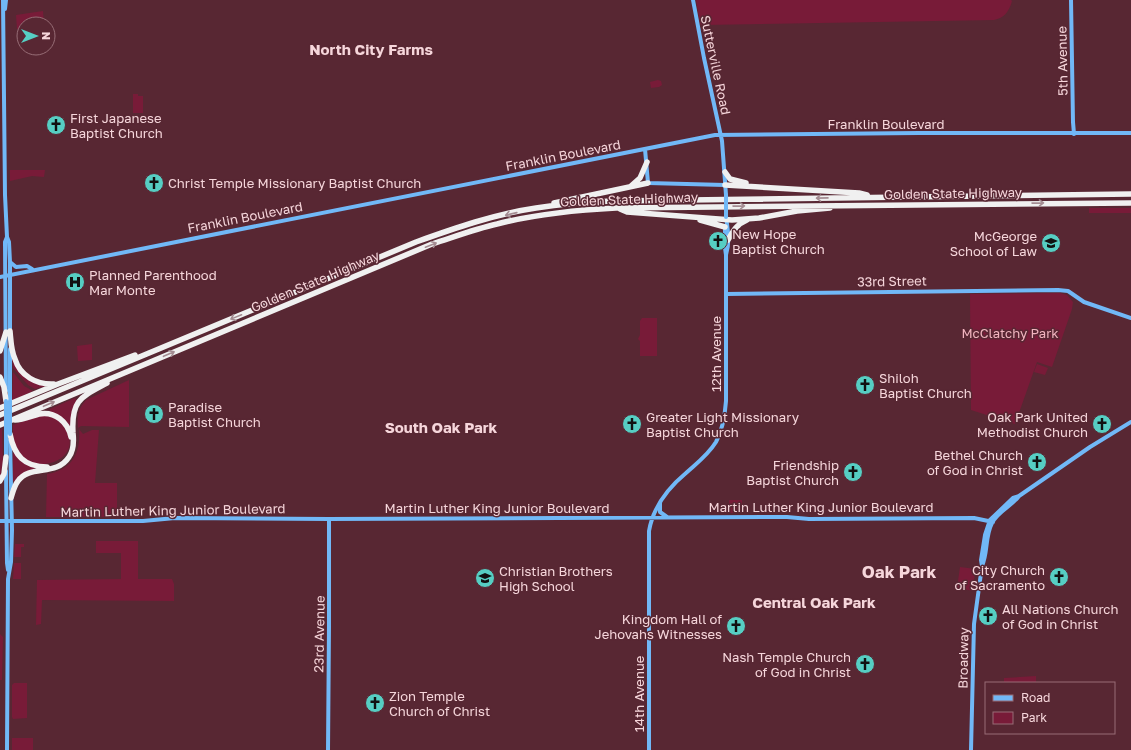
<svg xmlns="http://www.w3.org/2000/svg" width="1131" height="750" viewBox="0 0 1131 750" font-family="'Golos Text',sans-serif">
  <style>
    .green { fill: #781b38 }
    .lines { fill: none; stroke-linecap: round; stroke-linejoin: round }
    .secondary { stroke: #71b8f7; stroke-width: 4 }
    .highway { stroke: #f0f0f0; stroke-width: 5.5 }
    .secondary-bridge { stroke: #71b8f7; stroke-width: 4 }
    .oneway { stroke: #a48c92 }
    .labels { text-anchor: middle; stroke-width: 3; stroke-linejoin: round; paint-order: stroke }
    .street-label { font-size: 13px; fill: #f6d6db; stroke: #582733 }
    .poi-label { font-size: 13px; fill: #f6d6db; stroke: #582733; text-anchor: start }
    .park-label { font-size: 13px; fill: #f1b4bf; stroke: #582733 }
    .quarter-label { font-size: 15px; font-weight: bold; fill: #f6d6db; stroke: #582733 }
    .district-label { font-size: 17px; font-weight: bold; fill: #f6d6db; stroke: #582733 }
  </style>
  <rect width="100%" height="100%" fill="#582733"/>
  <path class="green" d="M696 0H1011L1012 1C1009 12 1004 18 994 20L702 25 700 24Z
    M43 11 44 24H24V29H17L16 15Z
    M658 80 661 81 662 85 659 87 651 88 650 82Z
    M133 94H138V96H143V113H133Z
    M10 170H45L44 177 32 176 10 181Z
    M1089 208H1131V213H1089Z
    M1060 293 1067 295 1073 302 1072 309 1052 367 1037 362 1015 424 971 410 970 294Z
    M642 318H657V356H640V341L638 339 640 335V321Z
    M92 344V360L78 361 77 346Z
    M12 357 16 365 46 386 35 389 28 385 13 368Z
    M1037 364 1048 368 1045 375 1034 372Z
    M13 372 24 386 33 391 12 401Z
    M129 380V427L81 426 78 428C77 416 78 409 86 400Z
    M75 398 77 401 72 426 69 427 50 413V409Z
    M38 416C53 416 59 416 66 430 84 460 33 479 16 449 13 442 13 432 13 425Z
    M2 429 3 463 0 478V430Z
    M79 429 83 434 92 430H99L95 483H117V517H46L47 474C72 470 81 453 79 429Z
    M13 453H15L34 466V469L16 481H13Z
    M729 500H742V513H729Z
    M96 541H138V579H172L174 584V601L42 600 41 624 36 625 37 580 121 579V553H96Z
    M15 544H24V547H21V557H14Z
    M14 563H21V579H13Z
    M960 567 976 569 973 586 974 591 957 588Z
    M0 634 3 637 2 680H0Z
    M1036 676V683H1004V678Z
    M14 683H27V718L13 719 12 717V685Z
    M12 738H33V750H12Z"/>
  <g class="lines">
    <path class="secondary" d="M3 0 5 195 7 237 9 242 10 262V332
      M693 0 704 58 722 141 726 195
      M1071 0 1073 122 1074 134
      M5 9 6 0
      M645 149 648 183 725 185
      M725 226V248L726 255
      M10 262 16 267 27 266 32 269
      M0 277 715 135 919 133H1131
      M726 294 1058 290 1068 291 1084 302 1131 318
      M6 391 5 242 7 237
      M10 401V349
      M6 434V459
      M6 471 7 563 8 570
      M660 503V512L667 517
      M0 521H143L175 518 329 519 787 517 809 519 974 518 993 522
      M982 566 981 560 985 535 990 520 1013 498 1019 496 1090 447 1131 422
      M7 750 8 579 11 562 12 530 10 440
      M328 750 329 626V519
      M649 750V531C653 508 668 488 686 473 697 463 708 455 716 442 723 429 725 415 726 401V255C730 242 728 230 726 217
      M971 750 974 624 982 566C988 553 985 536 992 523 998 511 1012 506 1019 496"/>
    <path class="highway" d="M725 172 730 179 746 183
      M725 185 859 193 867 195
      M631 186 640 178 647 162
      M554 203 648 183
      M620 209 627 212 732 220 759 218 797 211 830 208
      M700 220 725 227
      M728 240C733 231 737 224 747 220
      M10 331C11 341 11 351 15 359 20 376 37 385 54 384
      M0 351 6 332
      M0 377 4 387 6 401
      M0 408 58 384 135 355
      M0 415 416 242C455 228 495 214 536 208 562 204 587 202 612 201L1131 194
      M15 420C24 420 31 416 39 414 55 411 68 422 71 437
      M0 425 432 244C454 237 475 229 497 224 536 214 576 210 616 208L1131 203
      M10 434C14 455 24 467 47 467
      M0 481 4 474 6 457
      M11 498C13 492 14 486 18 481 30 464 56 477 69 457 74 450 74 442 73 433 71 400 81 397 107 383"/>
    <path class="secondary-bridge" d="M726 195V217
      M6 401V434
      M10 401V434"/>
  </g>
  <defs><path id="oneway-shaft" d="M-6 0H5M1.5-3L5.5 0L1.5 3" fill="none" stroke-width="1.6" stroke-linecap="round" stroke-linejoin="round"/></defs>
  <g class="oneway">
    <use href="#oneway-shaft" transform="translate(822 198) rotate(179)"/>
    <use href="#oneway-shaft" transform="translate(1038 203) rotate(-1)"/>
    <use href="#oneway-shaft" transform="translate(739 206) rotate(-1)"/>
    <use href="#oneway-shaft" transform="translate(511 214) rotate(167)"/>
    <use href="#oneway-shaft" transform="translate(431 245) rotate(-21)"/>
    <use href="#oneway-shaft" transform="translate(236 317) rotate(158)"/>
    <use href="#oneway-shaft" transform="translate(169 354) rotate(-23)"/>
    <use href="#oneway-shaft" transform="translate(49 404) rotate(-23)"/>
  </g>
  <defs>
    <symbol id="church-disc" viewBox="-11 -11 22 22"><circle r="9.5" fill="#56cec3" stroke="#582733"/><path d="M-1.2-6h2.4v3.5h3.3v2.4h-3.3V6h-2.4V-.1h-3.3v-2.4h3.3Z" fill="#111"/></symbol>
    <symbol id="university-disc" viewBox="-11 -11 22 22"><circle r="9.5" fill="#56cec3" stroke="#582733"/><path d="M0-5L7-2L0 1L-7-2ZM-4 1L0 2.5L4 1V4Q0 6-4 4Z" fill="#111"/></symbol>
    <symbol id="hospital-disc" viewBox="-11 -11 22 22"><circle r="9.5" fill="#56cec3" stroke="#582733"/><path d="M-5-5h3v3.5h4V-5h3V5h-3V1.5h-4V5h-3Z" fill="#111"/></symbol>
    <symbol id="school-disc" viewBox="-11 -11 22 22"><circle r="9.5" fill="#56cec3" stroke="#582733"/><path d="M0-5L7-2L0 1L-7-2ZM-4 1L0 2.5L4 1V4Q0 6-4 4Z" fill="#111"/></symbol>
  </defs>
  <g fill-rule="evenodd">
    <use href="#church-disc" x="45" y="114" width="22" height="22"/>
    <use href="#church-disc" x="143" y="172" width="22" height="22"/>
    <use href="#church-disc" x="707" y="230" width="22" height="22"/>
    <use href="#university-disc" x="1040" y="232" width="22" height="22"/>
    <use href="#hospital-disc" x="64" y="271" width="22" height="22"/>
    <use href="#church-disc" x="854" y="374" width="22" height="22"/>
    <use href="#church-disc" x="143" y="403" width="22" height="22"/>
    <use href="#church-disc" x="621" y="413" width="22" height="22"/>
    <use href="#church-disc" x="1091" y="413" width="22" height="22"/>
    <use href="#church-disc" x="1026" y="451" width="22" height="22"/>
    <use href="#church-disc" x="842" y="461" width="22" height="22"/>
    <use href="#church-disc" x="1048" y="566" width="22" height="22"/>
    <use href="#school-disc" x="474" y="567" width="22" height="22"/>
    <use href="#church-disc" x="977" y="605" width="22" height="22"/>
    <use href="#church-disc" x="725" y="615" width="22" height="22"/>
    <use href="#church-disc" x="854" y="653" width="22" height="22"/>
    <use href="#church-disc" x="364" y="692" width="22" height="22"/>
  </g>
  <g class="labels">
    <g class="street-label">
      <text transform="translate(1062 61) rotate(-91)" y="5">5th Avenue</text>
      <text transform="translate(716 65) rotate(78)" y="5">Sutterville Road</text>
      <text x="886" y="129">Franklin Boulevard</text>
      <text transform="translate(563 155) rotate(-11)" y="5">Franklin Boulevard</text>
      <text transform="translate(953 193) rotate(-1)" y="5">Golden State Highway</text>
      <text transform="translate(629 199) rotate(-2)" y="5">Golden State Highway</text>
      <text transform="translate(245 217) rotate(-11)" y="5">Franklin Boulevard</text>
      <text transform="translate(315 281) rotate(-23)" y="5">Golden State Highway</text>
      <text transform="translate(892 281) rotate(-1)" y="5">33rd Street</text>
      <text transform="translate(716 354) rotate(-90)" y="5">12th Avenue</text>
      <text x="821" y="512">Martin Luther King Junior Boulevard</text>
      <text x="497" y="513">Martin Luther King Junior Boulevard</text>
      <text transform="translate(173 510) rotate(-1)" y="5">Martin Luther King Junior Boulevard</text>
      <text transform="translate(319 634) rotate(-89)" y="5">23rd Avenue</text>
      <text transform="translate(963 658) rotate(-89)" y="5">Broadway</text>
      <text transform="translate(639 694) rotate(-90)" y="5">14th Avenue</text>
    </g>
    <g class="poi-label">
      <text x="70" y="123">First Japanese<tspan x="70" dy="15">Baptist Church</tspan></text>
      <text x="168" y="188">Christ Temple Missionary Baptist Church</text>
      <text x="732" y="239">New Hope<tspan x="732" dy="15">Baptist Church</tspan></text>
      <text x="1037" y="241" text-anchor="end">McGeorge<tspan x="1037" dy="15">School of Law</tspan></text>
      <text x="89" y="280">Planned Parenthood<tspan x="89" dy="15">Mar Monte</tspan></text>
      <text x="879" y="383">Shiloh<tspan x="879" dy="15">Baptist Church</tspan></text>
      <text x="168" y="412">Paradise<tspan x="168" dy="15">Baptist Church</tspan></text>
      <text x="646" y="422">Greater Light Missionary<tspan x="646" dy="15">Baptist Church</tspan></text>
      <text x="1088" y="422" text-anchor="end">Oak Park United<tspan x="1088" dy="15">Methodist Church</tspan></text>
      <text x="1023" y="460" text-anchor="end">Bethel Church<tspan x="1023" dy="15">of God in Christ</tspan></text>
      <text x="839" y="470" text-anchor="end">Friendship<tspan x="839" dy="15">Baptist Church</tspan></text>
      <text x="1045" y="575" text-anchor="end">City Church<tspan x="1045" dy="15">of Sacramento</tspan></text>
      <text x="499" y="576">Christian Brothers<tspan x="499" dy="15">High School</tspan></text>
      <text x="1002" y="614">All Nations Church<tspan x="1002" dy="15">of God in Christ</tspan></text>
      <text x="722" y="624" text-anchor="end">Kingdom Hall of<tspan x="722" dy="15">Jehovahs Witnesses</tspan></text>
      <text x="851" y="662" text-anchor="end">Nash Temple Church<tspan x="851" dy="15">of God in Christ</tspan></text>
      <text x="389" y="701">Zion Temple<tspan x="389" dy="15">Church of Christ</tspan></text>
    </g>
    <g class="park-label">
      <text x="1010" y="338">McClatchy Park</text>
    </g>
    <g class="quarter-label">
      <text x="371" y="55">North City Farms</text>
      <text x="441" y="433">South Oak Park</text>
      <text x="814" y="608">Central Oak Park</text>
    </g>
    <g class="district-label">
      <text x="899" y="578">Oak Park</text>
    </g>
  </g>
  <rect x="985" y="682" width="130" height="52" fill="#582733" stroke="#976d76"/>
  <rect x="993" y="695" width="20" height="6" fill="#71b8f7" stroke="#976d76"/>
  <text x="1021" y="702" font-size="12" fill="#f6d6db">Road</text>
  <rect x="993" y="712" width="20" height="12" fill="#781b38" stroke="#976d76"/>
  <text x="1021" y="722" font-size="12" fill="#f6d6db">Park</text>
  <g transform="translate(36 36) rotate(90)"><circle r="19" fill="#582733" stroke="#976d76"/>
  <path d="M0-3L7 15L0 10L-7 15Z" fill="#56cec3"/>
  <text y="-6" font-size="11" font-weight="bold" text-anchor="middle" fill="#f6d6db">N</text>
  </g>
</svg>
